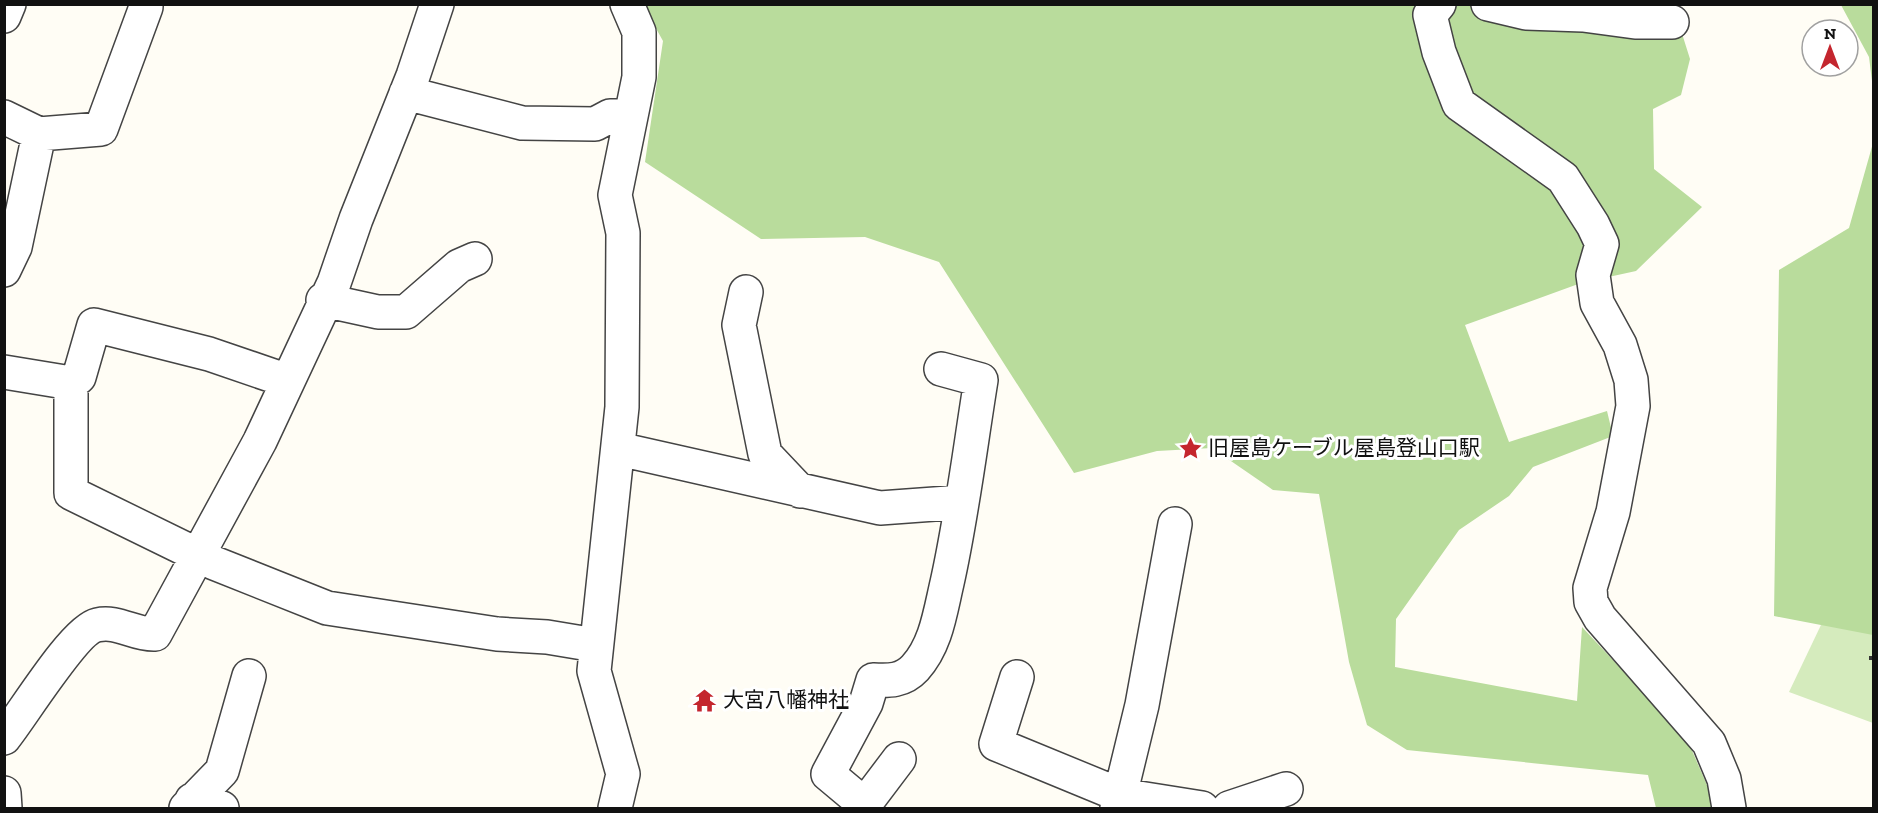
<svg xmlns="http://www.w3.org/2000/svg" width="1878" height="813" viewBox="0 0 1878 813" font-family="'Zilla Slab','Noto Sans JP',serif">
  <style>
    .green { fill: #d5ebbd }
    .forest { fill: #b9dc9c }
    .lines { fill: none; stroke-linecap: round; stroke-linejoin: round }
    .minor-casing { stroke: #444; stroke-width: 36 }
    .path { stroke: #333; stroke-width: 4; stroke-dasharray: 6 3; stroke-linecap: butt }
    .minor { stroke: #fff; stroke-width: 33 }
    .labels { text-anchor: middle; stroke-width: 6; stroke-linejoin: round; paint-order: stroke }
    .poi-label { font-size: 21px; fill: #111; stroke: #fff; text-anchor: start }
  </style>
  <rect width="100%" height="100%" fill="#fffdf5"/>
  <path class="green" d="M1873 516V723L1789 692Z"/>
  <path class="forest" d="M643 5H1673L1690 59 1681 95 1653 109 1654 169 1702 207 1636 271 1581 283 1465 325 1509 442 1607 411 1613 436 1533 467 1509 496 1459 530 1396 619 1395 667 1577 701 1582 627 1687 739 1710 792 1711 808H1656L1648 775 1407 750 1367 725 1349 662 1319 494 1273 490 1212 448 1157 451 1074 473 939 262 865 237 761 239 645 162 663 41Z
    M1841 5H1873V89L1869 57Z
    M1873 143V635L1774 616 1779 270 1849 228Z"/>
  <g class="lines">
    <defs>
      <path id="minor" d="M1439 4 1430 15 1439 52 1459 104 1563 178 1593 225 1602 244 1593 275 1597 303 1620 345 1631 380 1633 406 1613 512 1590 588 1591 602 1600 618 1709 743 1724 779 1729 808
        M1488 4 1526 13 1583 15 1635 22H1672
        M4 16 9 4
        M406 93 522 123 595 124 610 116H630
        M4 117 39 134 101 129 146 7
        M4 270 15 247 39 134
        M746 292 739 325 765 454 800 491
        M323 300 378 312H406L459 266 475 259
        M4 372 71 383 79 377 94 325 209 354 288 381
        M71 383V493L214 563 327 608 497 634 547 637 595 645
        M619 449 880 508 962 502
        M1017 677 996 744 1120 795 1202 808
        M4 738C22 716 74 630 97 625 118 620 134 635 155 634L260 441 334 283 356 219 413 76 437 4
        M4 793 5 808
        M192 800 222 808
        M865 805 828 774 866 703 873 680C889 681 903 681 915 668 936 645 940 613 947 583 962 516 970 448 981 380L941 369
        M186 808 222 771 249 676
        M615 808 623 774 594 671 622 407 623 233 615 195 639 77V32L627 4
        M862 808 899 759
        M1117 808 1142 705 1175 524
        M1229 808 1286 789"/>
    </defs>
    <use href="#minor" class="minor-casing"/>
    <path class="path" d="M1869 658H1874"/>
    <use href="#minor" class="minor"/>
  </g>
  <defs>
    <symbol id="sight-bare" viewBox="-9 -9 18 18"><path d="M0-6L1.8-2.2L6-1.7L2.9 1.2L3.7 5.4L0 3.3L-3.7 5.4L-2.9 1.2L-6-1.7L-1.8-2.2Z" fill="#c4262e" stroke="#fff" stroke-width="2.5" paint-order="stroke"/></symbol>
    <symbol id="temple-bare" viewBox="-9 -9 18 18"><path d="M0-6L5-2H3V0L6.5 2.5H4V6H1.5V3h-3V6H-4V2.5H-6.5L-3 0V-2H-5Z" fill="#c4262e" stroke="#fff" stroke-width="2.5" paint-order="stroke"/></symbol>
  </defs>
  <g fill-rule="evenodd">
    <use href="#sight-bare" x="1174" y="432" width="33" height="33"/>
    <use href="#temple-bare" x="688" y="684" width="33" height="33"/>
  </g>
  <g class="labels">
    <g class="poi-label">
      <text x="1208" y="455">旧屋島ケーブル屋島登山口駅</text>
      <text x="723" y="707">大宮八幡神社</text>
    </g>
  </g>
  <rect width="1878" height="813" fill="none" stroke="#111111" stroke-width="12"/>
  <g transform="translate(1830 48)"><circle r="28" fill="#ffffff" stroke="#a0a0a0" stroke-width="1.5"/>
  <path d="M0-4.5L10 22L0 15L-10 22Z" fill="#c4262e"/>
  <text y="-9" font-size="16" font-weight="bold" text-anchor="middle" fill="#111111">N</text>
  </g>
</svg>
